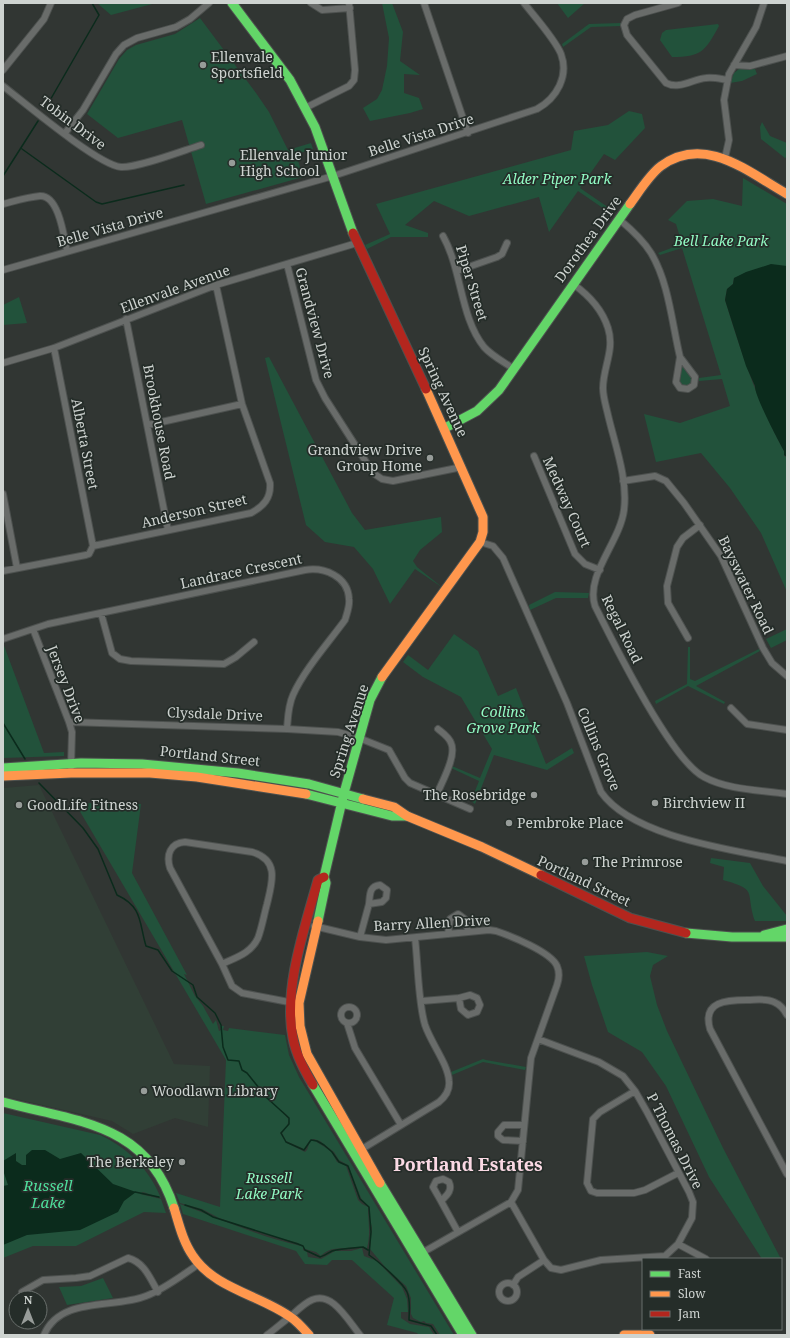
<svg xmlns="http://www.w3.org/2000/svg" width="790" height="1338" viewBox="0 0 790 1338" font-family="'Noto Serif',serif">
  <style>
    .built { fill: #313f36 }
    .green { fill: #22523b }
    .water { fill: #0b2b1c }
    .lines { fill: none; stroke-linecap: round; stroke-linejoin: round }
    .stream { stroke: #0b2b1c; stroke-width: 1.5 }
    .street-casing { stroke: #4d514f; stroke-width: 8 }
    .fast-casing { stroke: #4d514f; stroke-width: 11 }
    .slow-casing { stroke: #4d514f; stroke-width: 11 }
    .jam-casing { stroke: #4d514f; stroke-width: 11 }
    .street { stroke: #696c6a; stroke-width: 6 }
    .fast { stroke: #63d668; stroke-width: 9 }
    .slow { stroke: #ff974d; stroke-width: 9 }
    .jam { stroke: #b3261e; stroke-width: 9 }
    .poi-dot { fill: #979c99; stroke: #252d29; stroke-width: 1.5 }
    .labels { text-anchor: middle; stroke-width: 3.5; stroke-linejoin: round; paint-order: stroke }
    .poi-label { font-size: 14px; fill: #ced3d0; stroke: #252d29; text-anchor: start }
    .street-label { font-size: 14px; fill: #ced3d0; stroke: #252d29 }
    .park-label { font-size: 14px; font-style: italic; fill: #92fbc4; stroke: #252d29 }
    .water-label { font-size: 15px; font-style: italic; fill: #4edf9c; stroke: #252d29 }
    .district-label { font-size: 18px; font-weight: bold; fill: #fad9e4; stroke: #252d29 }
  </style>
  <rect width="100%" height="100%" fill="#313633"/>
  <path class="built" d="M39 785 174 1064 210 1066 208 1127 175 1118 133 1134 112 1121 3 1096V788Z"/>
  <path class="green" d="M97 3H156L111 15Z
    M382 3H392L403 32 400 61 420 75 404 74V93L419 98 423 109 410 113 370 121 363 108 377 99 382 90 387 66 389 38Z
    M557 3H585L568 18Z
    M200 18 256 93 269 112 288 150 311 143 313 149 296 154 303 177 206 204 182 120 118 138 87 114 119 59 127 50 136 45 175 34Z
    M621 23V26L591 27 563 47 562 44 589 24Z
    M718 24 719 26C705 51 702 57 672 57L660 40 662 33 666 30Z
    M739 69H755L757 74 742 81 730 83 734 73Z
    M629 111 642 114 645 128 615 160 604 154 580 188 615 212 613 215 578 191 549 232 539 197 469 216 434 201 405 225 428 233V237H391L367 249 365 245 390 234 376 204 571 150 574 131 608 125Z
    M762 122 770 136 787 143V157L785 158 761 139 760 127Z
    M743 178 787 204V268L757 269 734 278 733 284 727 289 725 300C741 352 758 404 784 451V456L787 457V592L761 533 730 488 701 453 656 462 644 414 680 423 730 406 722 379 699 381V378L721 375 682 248 660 255 658 253 682 244 676 224 668 220 687 201 713 199 742 206Z
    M19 297 27 323 3 325V305Z
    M269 357 352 513 365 530 441 517 442 532 420 550 413 561 417 567 443 588 415 569 390 604 373 569 354 547 325 542 306 525 265 358Z
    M682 364 691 376V385L683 386 680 382Z
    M555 592 589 593 588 598H556L530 610 529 605Z
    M787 629V640L771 648 766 639Z
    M454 634 478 651 498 696 516 688 546 764 572 748 574 753 547 770 494 755 475 804 471 801 479 781 451 768 452 766 480 778 492 749 461 697 423 677 403 662 408 655 428 670Z
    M3 643 44 753 64 752V756L3 758Z
    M688 647H690V679L695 681 759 649 760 651 696 686 725 702 724 704 688 686 656 704 655 701 687 684Z
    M75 803 141 804 132 873 187 975 184 974 195 996 203 1006 213 1024 216 1020 219 1031 221 1030 218 1017 221 1026H224L223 1030 228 1031 229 1028 285 1035 289 1055 299 1077 454 1335H440L433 1324 426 1323 424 1321 421 1322 413 1318 411 1314V1298L406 1286 386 1268 370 1249 372 1228 369 1214V1207L361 1198 348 1165 339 1160 334 1152 320 1141 314 1139 310 1140 304 1149 286 1141 282 1133C291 1123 292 1118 281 1110L289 1120 286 1129 280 1133 287 1143 305 1152 307 1150 310 1141H315L331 1151 337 1162 346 1166 358 1200 362 1204 368 1207C368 1221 371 1234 367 1248 365 1246 338 1248 334 1249 330 1249 323 1253 321 1256L316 1252 305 1249 298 1243 266 1234 219 1218 202 1209 180 1203 176 1193 220 1207 226 1060Z
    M711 858 750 863 763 886 787 916V921H755C745 891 759 890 723 880L724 867 710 863Z
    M647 952 668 956 653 965 650 976 657 1005 667 1031 723 1148 781 1259H762L709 1177 666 1086 642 1052 608 1032 592 985 584 956Z
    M483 1059 486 1060 526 1067 525 1070 483 1062 452 1075 451 1072Z
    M3 1113 100 1135C128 1148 149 1169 161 1198L143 1192 140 1194 161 1199 166 1213 144 1212 76 1246H33L3 1258Z
    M180 1204C221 1219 259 1237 301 1246L303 1247V1250L307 1252 308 1257 321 1259 335 1251H351L362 1248 364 1256 377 1261 402 1287 407 1299 408 1312H401V1318L410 1324 429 1327 434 1335H419L417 1333 387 1325 394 1298 352 1260H332L327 1265 305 1264 296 1251 183 1214Z
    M103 1278 113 1298 67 1305 59 1287 81 1286Z"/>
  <path class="water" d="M771 264 787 266V457L784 455V451C778 440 754 395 755 386L746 366 725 300 727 289 733 284 734 278 746 272Z
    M32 1150H45L60 1159 81 1153 113 1184 136 1192 124 1201 118 1212 80 1230 27 1235 3 1245V1186L8 1185 3 1170V1161L16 1153V1161L22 1165H26V1155Z"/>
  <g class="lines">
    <path class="stream" d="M45 109 99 15 92 3
      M22 149 96 202 102 204 184 185
      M3 176 38 121
      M3 723 25 759
      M39 783 83 828 98 849 117 895C143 907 139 923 146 946L158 950 172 971 193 985 197 997 215 1013 221 1025 223 1047 228 1060 239 1061 242 1070 247 1073 267 1098 289 1118V1124L281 1133 286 1142 304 1150 311 1140 317 1141 324 1145 332 1152 339 1162 348 1166 360 1199 369 1207 371 1232 369 1255C378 1261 403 1283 407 1292 411 1301 409 1311 409 1320L431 1326 437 1335
      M135 1192 159 1197
      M185 1205 201 1210 213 1217 298 1244 303 1246 305 1250 320 1257C324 1256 328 1253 332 1251 342 1248 353 1248 363 1247L368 1250"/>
    <defs>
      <path id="street" d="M311 3 322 10 350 8
        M424 3 468 133
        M678 3 635 15 627 19 624 25 627 35 666 83C679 90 693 79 706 78 713 77 721 79 728 80
        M734 65 750 66 787 56
        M3 70 44 19 51 3
        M3 86C25 103 98 165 121 167 138 168 182 151 201 145
        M305 108 349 86 354 80 355 70 349 3
        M65 133 83 110 116 54 124 45 137 38 176 27 190 19 209 3
        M725 158 729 140 724 100 729 74 756 27 764 3
        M3 204C15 201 28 197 40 196 59 195 64 237 67 251
        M620 220C632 230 643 240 651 253 669 283 672 324 680 357
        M443 236C462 270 460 317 484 347 492 356 504 362 514 369
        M287 264 316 380 325 398 373 473 382 479 393 481 462 467
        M3 270 333 176 537 109C557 98 569 76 561 54 555 39 534 16 524 3
        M457 271 497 257 502 254 507 243
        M573 284C590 296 602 309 608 328 615 350 603 367 603 388 603 397 606 406 608 415 615 445 628 479 624 510 620 542 585 575 595 606 614 644 671 760 704 777 728 790 760 790 787 794
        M126 319 168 530
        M54 348 93 546
        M680 357 695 377 694 385 688 389 680 388 676 382Z
        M3 363 54 348 216 285 357 243
        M148 425 242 404
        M534 456 575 554 585 564 600 570
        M623 481 655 476 666 481 684 503 721 556 763 648 772 663 787 676
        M3 494 17 568
        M480 542 493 546 503 558 567 703 601 792C633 838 735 850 787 861
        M3 571 86 555 89 554 93 546 251 513C264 506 271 498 270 483L242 404 216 285
        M101 613 112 653 120 659 131 661 224 664 236 657 254 642
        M33 629 69 722 72 732 71 767
        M688 638 668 603 667 586 677 547 683 538 700 525
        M3 639 48 624 305 570C324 567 348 576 349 599 350 606 347 613 345 620 329 642 304 670 293 695 288 706 288 717 287 729
        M731 708 747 724 787 730
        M69 722 287 729 338 732 359 738 389 750 405 778 410 783 470 809
        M437 794C442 782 457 755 451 743 449 737 443 733 438 729
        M380 885 387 890 386 898 382 902 369 904C370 895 369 886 380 885Z
        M314 926 360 937 386 940 489 930 496 931C511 936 551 952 557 966 560 973 559 979 557 985L531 1058 518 1190 511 1202 420 1254
        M448 934 450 919 458 914 466 920 468 932
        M360 937 369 904
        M222 964 170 868C166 855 170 843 185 842L252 852C280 860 272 883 267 904 264 915 262 927 258 938 251 953 237 957 222 964L232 986 242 993 294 1003
        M470 995 477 998 480 1005 477 1012 468 1015 461 1009 459 998Z
        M422 1001 459 998
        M341 1015a8 8 0 1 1 16 0a8 8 0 1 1-16 0Z
        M787 1015C784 1009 781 1005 774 1002 766 998 756 1000 747 1000 727 1000 702 1001 710 1029L787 1174
        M347 1023 355 1048 401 1125
        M635 1091 600 1112 593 1119 587 1183 591 1191 597 1193H634L645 1190 678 1173
        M523 1141 503 1140 498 1136V1132L504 1125H524
        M357 1152 439 1102C445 1097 450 1090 449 1081 448 1064 431 1043 425 1025 418 1002 418 963 415 938
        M443 1179 449 1182C453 1191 446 1196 441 1201L433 1187 436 1181Z
        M441 1201 458 1232
        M511 1202 544 1260 551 1268 561 1270 601 1260 665 1256 678 1244 692 1218 693 1202 689 1192 647 1112 635 1091 623 1076 599 1062 538 1039
        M678 1244 706 1259
        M499 1292a9 9 0 1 1 18 0a9 9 0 1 1-18 0Z
        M513 1285 518 1277 544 1260
        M22 1292 43 1280 76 1278 90 1276 128 1258C144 1262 150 1278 158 1292
        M44 1335C60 1296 114 1309 146 1296 165 1289 182 1275 199 1264
        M267 1335C275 1329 283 1322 291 1316 304 1304 317 1290 334 1304 344 1312 352 1325 360 1335"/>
      <path id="fast" d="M232 3 290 80 315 127 353 233
        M445 428 477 411 499 390 630 204
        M3 768 81 763 142 764 238 773 309 784 363 799
        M306 794 392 816H407
        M318 921 326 883 324 877 344 793 370 700 382 677
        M686 933 732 937H787
        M764 935 787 929
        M313 1085 463 1335
        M3 1102C76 1122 147 1122 174 1208
        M380 1183 472 1335"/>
      <path id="slow" d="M630 204C639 192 649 175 661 166 705 134 748 172 787 194
        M382 677 480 542 483 532V517L426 389
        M3 776 71 773H150L197 777 306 794
        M363 799 394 807 407 816 482 847 541 875
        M318 921 299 1003 300 1026 307 1054 380 1183
        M174 1208C179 1224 183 1242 193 1256 214 1288 259 1295 289 1316 297 1321 303 1328 309 1335
        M624 1335H650"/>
      <path id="jam" d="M353 233 426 389
        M541 875 630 918 686 933
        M313 1085C305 1071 296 1055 293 1038 283 989 305 927 318 880L324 877"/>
    </defs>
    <use href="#street" class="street-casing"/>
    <use href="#fast" class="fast-casing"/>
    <use href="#slow" class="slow-casing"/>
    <use href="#jam" class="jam-casing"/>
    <use href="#street" class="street"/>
    <use href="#fast" class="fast"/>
    <use href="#slow" class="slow"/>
    <use href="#jam" class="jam"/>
  </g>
  <g class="poi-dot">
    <circle cx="203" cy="65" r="4"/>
    <circle cx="232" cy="163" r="4"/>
    <circle cx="430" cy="458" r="4"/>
    <circle cx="534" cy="795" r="4"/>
    <circle cx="655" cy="803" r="4"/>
    <circle cx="19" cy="805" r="4"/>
    <circle cx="509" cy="823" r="4"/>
    <circle cx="585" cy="862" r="4"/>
    <circle cx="144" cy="1091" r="4"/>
    <circle cx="182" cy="1162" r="4"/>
  </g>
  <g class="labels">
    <g class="poi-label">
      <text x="211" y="62">Ellenvale<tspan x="211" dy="16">Sportsfield</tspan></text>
      <text x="240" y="160">Ellenvale Junior<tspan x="240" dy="16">High School</tspan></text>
      <text x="422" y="455" text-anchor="end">Grandview Drive<tspan x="422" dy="16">Group Home</tspan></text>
      <text x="526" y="800" text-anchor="end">The Rosebridge</text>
      <text x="663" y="808">Birchview II</text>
      <text x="27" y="810">GoodLife Fitness</text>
      <text x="517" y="828">Pembroke Place</text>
      <text x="593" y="867">The Primrose</text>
      <text x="152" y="1096">Woodlawn Library</text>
      <text x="174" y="1167" text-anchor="end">The Berkeley</text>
    </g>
    <g class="street-label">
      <text transform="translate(73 123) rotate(37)" y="5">Tobin Drive</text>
      <text transform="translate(421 135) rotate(-18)" y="5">Belle Vista Drive</text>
      <text transform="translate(110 227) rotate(-16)" y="5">Belle Vista Drive</text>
      <text transform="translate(588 239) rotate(-54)" y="5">Dorothea Drive</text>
      <text transform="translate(472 283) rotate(73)" y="5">Piper Street</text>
      <text transform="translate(175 289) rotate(-20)" y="5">Ellenvale Avenue</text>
      <text transform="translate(315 323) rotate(75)" y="5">Grandview Drive</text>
      <text transform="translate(443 392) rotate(65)" y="5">Spring Avenue</text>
      <text transform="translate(159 422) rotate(79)" y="5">Brookhouse Road</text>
      <text transform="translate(85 444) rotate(79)" y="5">Alberta Street</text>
      <text transform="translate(567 502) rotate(66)" y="5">Medway Court</text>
      <text transform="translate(194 511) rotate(-13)" y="5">Anderson Street</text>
      <text transform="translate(241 571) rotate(-12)" y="5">Landrace Crescent</text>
      <text transform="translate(746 585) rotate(64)" y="5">Bayswater Road</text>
      <text transform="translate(622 629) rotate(64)" y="5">Regal Road</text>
      <text transform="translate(66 684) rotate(69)" y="5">Jersey Drive</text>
      <text transform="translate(215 714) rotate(2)" y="5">Clysdale Drive</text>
      <text transform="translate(349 731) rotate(-72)" y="5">Spring Avenue</text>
      <text transform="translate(599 749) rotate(67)" y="5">Collins Grove</text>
      <text transform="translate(210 756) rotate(6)" y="5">Portland Street</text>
      <text transform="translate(584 881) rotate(25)" y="5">Portland Street</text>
      <text transform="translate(432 923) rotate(-3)" y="5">Barry Allen Drive</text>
      <text transform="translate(675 1141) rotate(63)" y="5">P Thomas Drive</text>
    </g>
    <g class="park-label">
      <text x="557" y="184">Alder Piper Park</text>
      <text x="721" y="246">Bell Lake Park</text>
      <text x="503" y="717">Collins<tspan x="503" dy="16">Grove Park</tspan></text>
      <text x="269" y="1183">Russell<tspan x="269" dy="16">Lake Park</tspan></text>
    </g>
    <g class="water-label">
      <text x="48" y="1191">Russell<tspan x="48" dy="17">Lake</tspan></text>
    </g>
    <g class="district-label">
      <text x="468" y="1171">Portland Estates</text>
    </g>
  </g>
  <rect width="790" height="1338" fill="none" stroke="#ced3d0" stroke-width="8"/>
  <rect x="642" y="1258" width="140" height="72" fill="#252d29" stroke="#696f6c"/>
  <rect x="650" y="1271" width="20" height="6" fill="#63d668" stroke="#696f6c"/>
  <text x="678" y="1278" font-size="12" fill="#ced3d0">Fast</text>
  <rect x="650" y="1291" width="20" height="6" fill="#ff974d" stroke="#696f6c"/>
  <text x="678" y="1298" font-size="12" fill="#ced3d0">Slow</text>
  <rect x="650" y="1311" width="20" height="6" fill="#b3261e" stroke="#696f6c"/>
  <text x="678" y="1318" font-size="12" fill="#ced3d0">Jam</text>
  <g transform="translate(28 1310)"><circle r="19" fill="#252d29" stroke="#696f6c"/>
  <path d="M0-3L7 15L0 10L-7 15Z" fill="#979c99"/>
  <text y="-6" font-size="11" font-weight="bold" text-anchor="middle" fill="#ced3d0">N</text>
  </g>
</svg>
